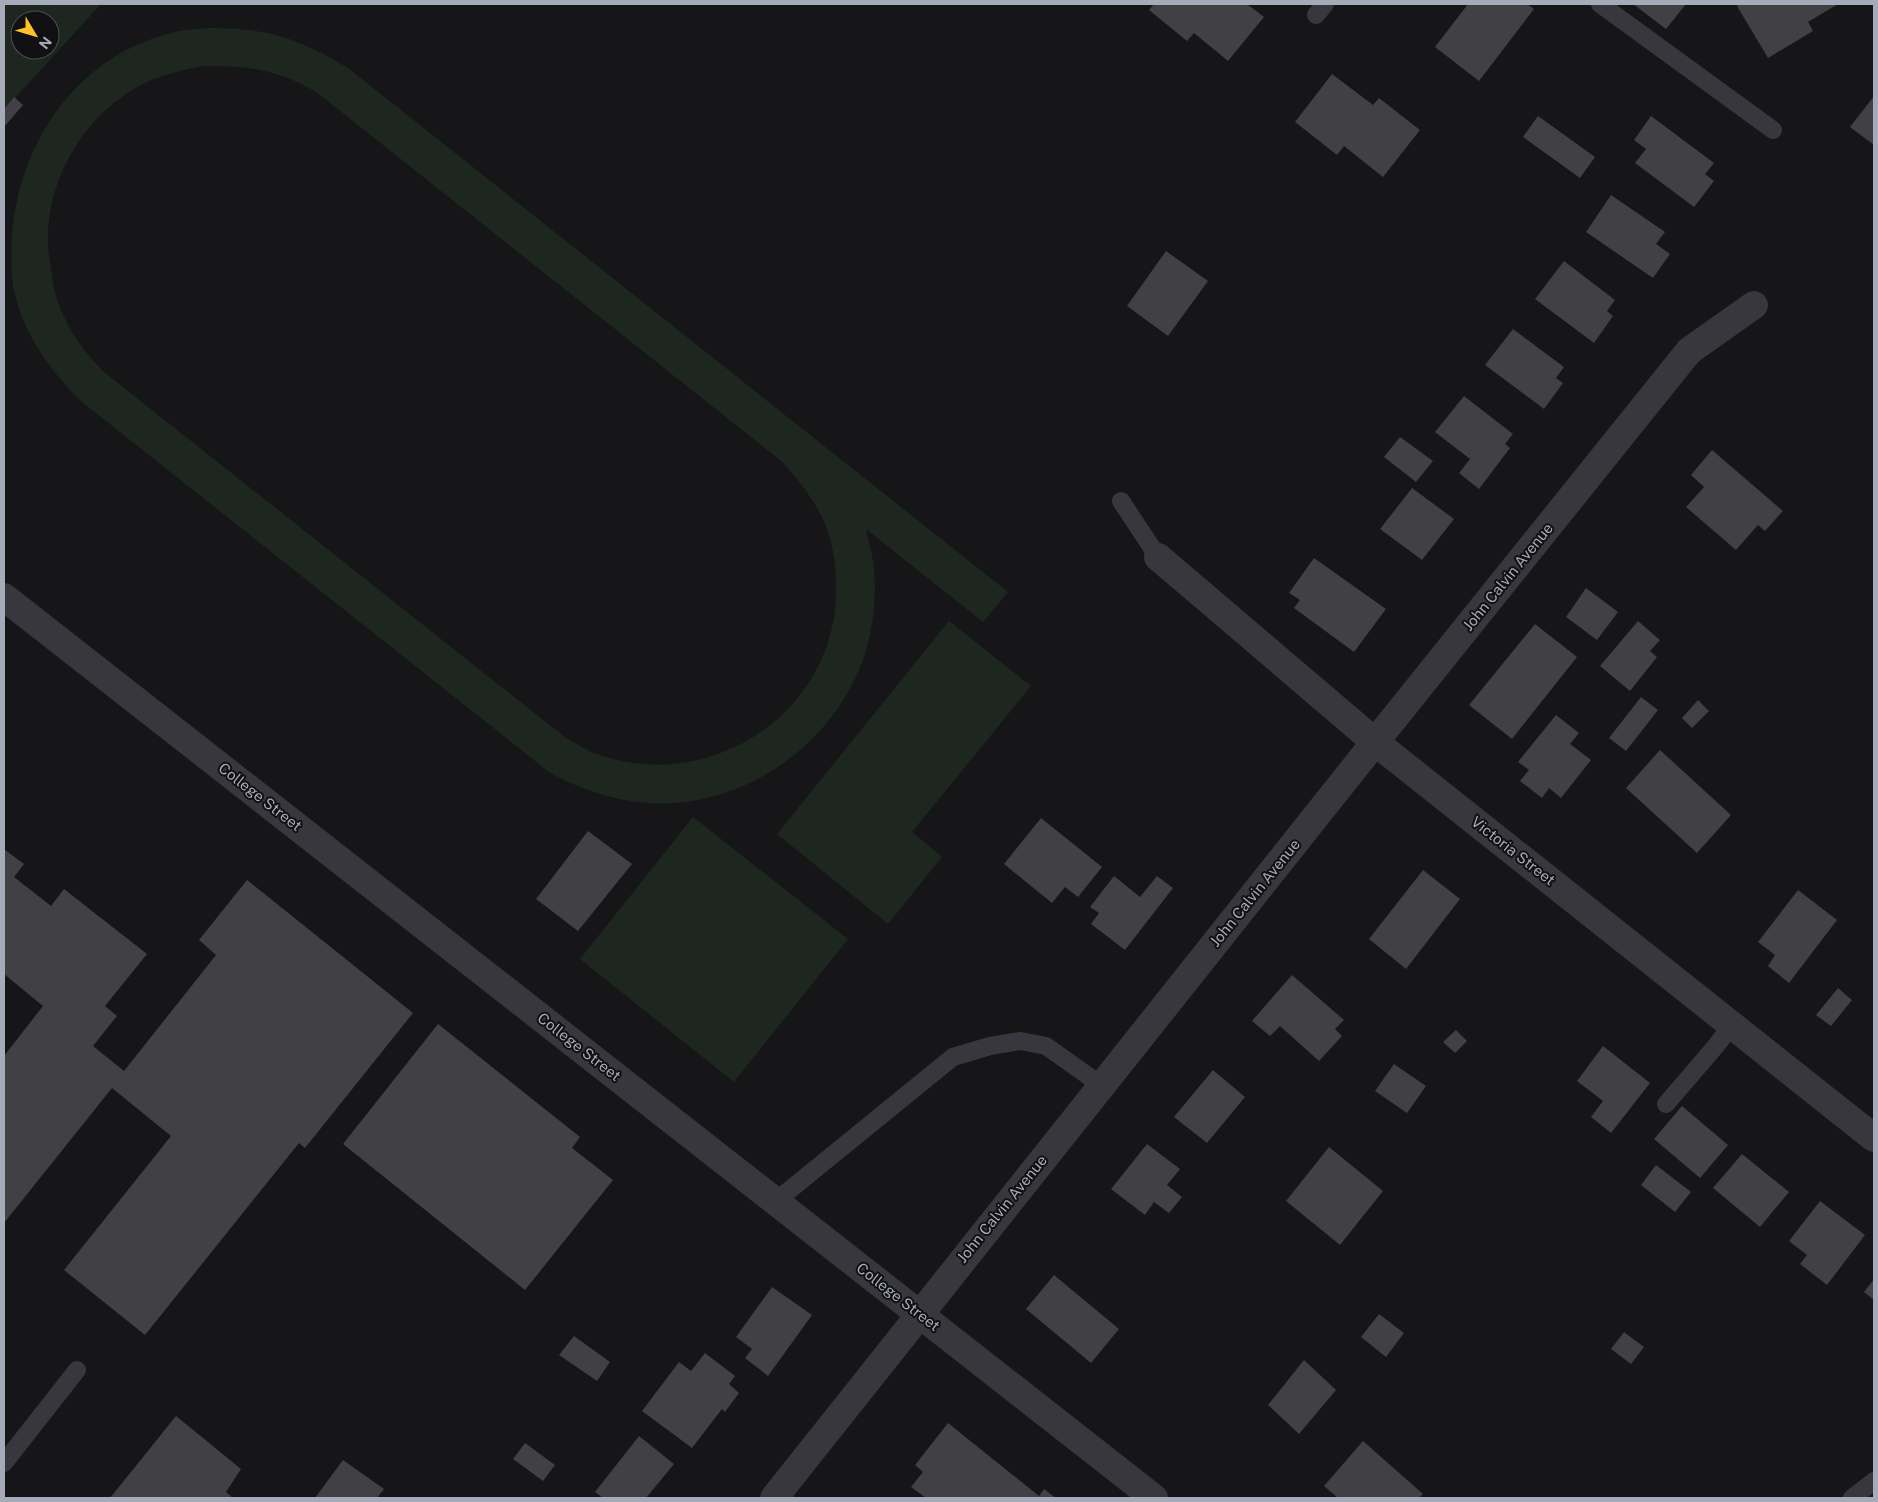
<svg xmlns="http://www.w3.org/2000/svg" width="1878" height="1502" viewBox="0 0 1878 1502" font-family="'Public Sans',sans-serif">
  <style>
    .green { fill: #1d271f; fill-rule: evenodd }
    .building { fill: #404045 }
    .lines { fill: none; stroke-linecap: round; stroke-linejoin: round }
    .lane { stroke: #37373d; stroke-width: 18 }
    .street { stroke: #37373d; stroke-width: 28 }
    .labels { text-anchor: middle; stroke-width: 4; stroke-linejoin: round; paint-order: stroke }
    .street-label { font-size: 15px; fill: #a7abb9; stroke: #111113 }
  </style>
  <rect width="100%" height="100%" fill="#161618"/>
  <path class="green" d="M4 4H101L4 110ZM20 20H50V50H20Z
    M209 28C268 28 298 38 348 68L1008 592 983 622 866 529C867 538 871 546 872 555 877 580 875 610 870 635 852 719 777 788 692 801 643 809 591 796 549 772L82 402C49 370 22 332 13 286 0 172 62 58 175 32 186 29 198 29 209 28ZM203 66C230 66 257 67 282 76 293 79 304 86 315 91L780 460C796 477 810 494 821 515 834 541 837 571 836 600 828 721 701 797 589 751 581 747 574 742 566 738L104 372C81 348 68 331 57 299 53 288 52 274 50 262 49 253 47 244 48 235 50 172 88 111 145 83 164 74 184 70 203 66Z
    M949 621 1031 686 912 832 942 857 888 924 777 834Z
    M693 817 848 939 734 1082 580 959Z"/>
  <path class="building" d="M1154 4H1247L1264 17 1228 61 1194 33 1187 41 1149 10Z
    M1468 4H1527L1534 9 1479 81 1435 47Z
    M1633 4H1686L1666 29Z
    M1741 4H1838L1808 22 1813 31 1768 58 1737 6Z
    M1332 74 1373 105 1379 98 1420 130 1383 177 1344 146 1337 155 1295 122Z
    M1874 96V145L1850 127Z
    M14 97 23 105 4 127V109Z
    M1538 116 1595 157 1580 178 1523 137Z
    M1651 116 1714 163 1705 174 1714 181 1694 207 1635 163 1646 149 1634 140Z
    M1611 195 1665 232 1656 244 1670 254 1653 278 1586 232Z
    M1166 251 1208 281 1168 336 1127 306Z
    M1564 261 1615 300 1607 311 1613 316 1594 343 1535 299Z
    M1513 329 1564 367 1556 378 1563 383 1544 409 1485 365Z
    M1464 396 1513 434 1505 444 1510 448 1479 489 1459 473 1470 459 1435 432Z
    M1400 437 1433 461 1416 482 1384 457Z
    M1712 450 1783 511 1765 531 1758 525 1736 550 1686 507 1704 487 1691 475Z
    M1412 488 1454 519 1422 560 1380 529Z
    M1314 558 1386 609 1354 652 1294 608 1300 600 1289 593Z
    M1586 588 1618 612 1597 640 1566 617Z
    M1638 621 1660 640 1650 651 1657 657 1630 691 1600 666Z
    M1535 624 1577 657 1512 739 1469 705Z
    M1641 697 1658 710 1626 751 1609 738Z
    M1698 700 1709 711 1692 728 1682 718Z
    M1556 715 1579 733 1570 744 1591 760 1561 798 1549 788 1542 798 1520 781 1529 770 1518 762Z
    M1660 750 1731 815 1697 853 1626 788Z
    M1041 818 1102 867 1078 897 1065 887 1052 903 1004 864Z
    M588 831 632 864 578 931 536 899Z
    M4 849 24 864 14 877 51 906 64 889 147 954 105 1006 117 1016 93 1046 124 1071 216 955 199 940 247 880 413 1013 305 1148 299 1143 145 1335 64 1270 171 1136 112 1088 4 1223V1056L43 1006 4 974Z
    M1423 870 1460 899 1406 969 1369 939Z
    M1114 876 1140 897 1157 876 1173 888 1125 950 1091 924 1099 913 1090 907Z
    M1798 890 1837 920 1789 983 1768 966 1775 955 1758 942Z
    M1292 975 1344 1020 1335 1029 1342 1036 1319 1061 1280 1026 1270 1036 1252 1021Z
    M1838 988 1852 1000 1831 1026 1816 1015Z
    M438 1024 580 1137 572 1148 613 1180 525 1290 343 1144Z
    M1456 1030 1467 1041 1455 1053 1443 1042Z
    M1603 1046 1650 1083 1611 1133 1591 1117 1603 1101 1577 1081Z
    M1394 1064 1426 1086 1407 1113 1375 1091Z
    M1213 1070 1245 1097 1207 1143 1174 1117Z
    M1682 1106 1728 1145 1700 1178 1654 1139Z
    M1147 1144 1180 1169 1167 1185 1182 1197 1169 1213 1154 1202 1145 1215 1111 1189Z
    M1329 1147 1383 1191 1340 1245 1286 1201Z
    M1742 1154 1789 1192 1760 1227 1713 1188Z
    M1656 1165 1691 1192 1675 1212 1641 1185Z
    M1820 1201 1865 1235 1827 1285 1800 1264 1807 1255 1789 1241Z
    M1054 1275 1119 1329 1091 1363 1026 1309Z
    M1874 1279V1300L1864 1292Z
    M772 1287 812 1315 768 1376 745 1358 752 1349 736 1337Z
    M1379 1314 1404 1333 1386 1357 1361 1337Z
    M1624 1332 1644 1347 1631 1364 1611 1349Z
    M574 1336 610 1362 597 1381 559 1355Z
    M705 1353 735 1376 729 1384 739 1393 725 1412 722 1409 692 1448 642 1411 679 1362 691 1371Z
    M1304 1360 1336 1390 1299 1434 1268 1405Z
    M176 1416 241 1469 226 1492 233 1498H110Z
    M948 1423 1039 1496 1044 1489 1056 1498H926L911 1487 923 1472 915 1465Z
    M639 1436 674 1464 646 1498H603L595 1492Z
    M1363 1441 1423 1494 1419 1498H1338L1324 1486Z
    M525 1443 555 1465 543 1481 513 1459Z
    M343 1460 384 1489 377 1498H315Z"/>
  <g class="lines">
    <path class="lane" d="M1600 4 1773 130
      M1316 15 1325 4
      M1121 501 1158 557
      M1666 1104 1715 1047 1732 1025
      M776 1201 953 1057 990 1046 1021 1041 1046 1046 1101 1085
      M4 1463 77 1370
      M1852 1498 1874 1481"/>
    <path class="street" d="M1158 557 1375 742 1874 1138
      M4 597 1154 1498
      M774 1498 1375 742 1689 351 1754 305"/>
  </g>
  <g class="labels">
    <g class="street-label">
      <text transform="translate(1508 577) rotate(-51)" y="5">John Calvin Avenue</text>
      <text transform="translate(260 797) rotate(38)" y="5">College Street</text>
      <text transform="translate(1513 851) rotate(38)" y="5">Victoria Street</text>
      <text transform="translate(1255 893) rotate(-51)" y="5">John Calvin Avenue</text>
      <text transform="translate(579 1047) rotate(38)" y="5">College Street</text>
      <text transform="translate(1002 1209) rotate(-51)" y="5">John Calvin Avenue</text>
      <text transform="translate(898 1297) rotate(38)" y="5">College Street</text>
    </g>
  </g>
  <rect width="1878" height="1502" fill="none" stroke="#a7abb9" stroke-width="10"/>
  <g transform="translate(35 35) rotate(128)"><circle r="24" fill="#111113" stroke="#4d4f55"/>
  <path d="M0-4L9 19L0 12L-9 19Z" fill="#ffc327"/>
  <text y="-8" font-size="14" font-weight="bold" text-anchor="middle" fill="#a7abb9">N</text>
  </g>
</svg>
